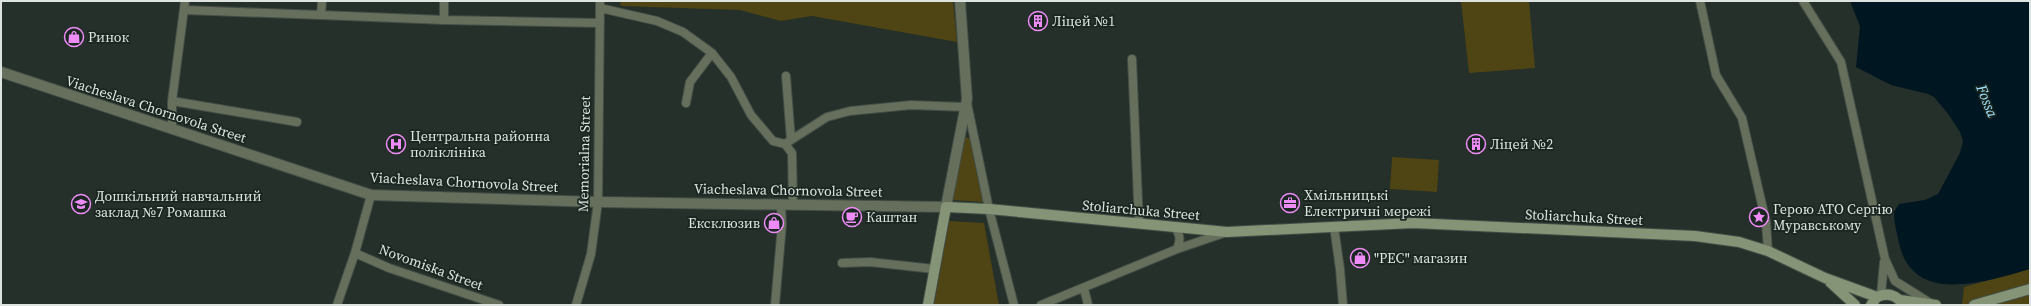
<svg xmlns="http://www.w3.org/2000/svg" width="2031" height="306" viewBox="0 0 2031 306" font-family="'Source Serif 4',serif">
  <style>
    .green { fill: #4f4413 }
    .water { fill: #001621 }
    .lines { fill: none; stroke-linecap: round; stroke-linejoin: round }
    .minor-casing { stroke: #424d46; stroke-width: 10 }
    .tertiary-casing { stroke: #424d46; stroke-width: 12 }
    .secondary-casing { stroke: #424d46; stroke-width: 12 }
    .minor { stroke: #666f5c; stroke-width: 8 }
    .tertiary { stroke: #666f5c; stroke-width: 10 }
    .secondary { stroke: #859376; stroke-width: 10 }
    .labels { text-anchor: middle; stroke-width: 3.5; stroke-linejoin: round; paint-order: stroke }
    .poi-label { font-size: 14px; fill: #dee5e1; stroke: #1a2620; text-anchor: start }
    .street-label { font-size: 14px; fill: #dee5e1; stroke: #1a2620 }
    .water-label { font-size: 15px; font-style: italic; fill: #9fe2ff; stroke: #1a2620 }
  </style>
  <rect width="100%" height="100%" fill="#243029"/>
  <path class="green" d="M620 1H953L957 42 812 16 781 21 740 10 621 6Z
    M1461 1H1529L1535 68 1469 73Z
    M963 137 971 138 983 202 953 200Z
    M1392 157 1439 160 1437 192 1390 189Z
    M949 221 984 223 999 305H934Z
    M2030 269V305H1962L1964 287Z"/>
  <path class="water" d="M1850 1H2030V269C1984 282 1913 306 1899 243 1897 233 1894 223 1894 212L1899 204 1925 200 1938 194 1960 153 1963 141 1960 132 1949 115 1934 97 1928 94 1891 85 1856 67 1860 26Z"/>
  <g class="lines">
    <defs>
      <path id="minor" d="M1700 1 1716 75 1742 118 1766 222 1768 251
        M1803 1 1841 62 1885 259 1895 281 1930 303
        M600 8 657 21 683 32 712 53 690 82 686 103
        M184 10 321 15 322 1
        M321 15 444 20 600 23
        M444 20V1
        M712 53 731 77 751 115 773 141 785 144 791 140 786 76
        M1132 59 1139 224
        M172 101 297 122
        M967 103 989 209 1014 305
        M172 129V101L185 1
        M791 140 827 117 850 111 911 105 965 107
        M785 144 792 153 793 204
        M1175 227C1180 235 1181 240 1177 249
        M1334 227 1340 269 1343 305
        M355 253 389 268 499 305
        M842 263 870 262 934 269
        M1084 288 1088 305
        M1881 295 1884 262
        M337 305 355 253 371 195
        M576 305 591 254 598 202 600 1
        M775 305 782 225 781 204
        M1041 305 1177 249 1224 233"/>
      <path id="tertiary" d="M1 72 371 195 598 202 946 207 967 99 960 1"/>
      <path id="secondary" d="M1830 282 1855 305
        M1900 300 1936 305
        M928 305 946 207 989 209 1227 232 1413 223 1695 236 1739 242 1768 251 1825 278 1877 297
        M1871 305 1877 297C1888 292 1897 295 1903 305
        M1974 305 2030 289"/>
    </defs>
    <use href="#minor" class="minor-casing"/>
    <use href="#tertiary" class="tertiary-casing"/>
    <use href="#secondary" class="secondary-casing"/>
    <use href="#minor" class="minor"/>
    <use href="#tertiary" class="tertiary"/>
    <use href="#secondary" class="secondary"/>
  </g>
  <defs>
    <symbol id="building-ring" viewBox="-11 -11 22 22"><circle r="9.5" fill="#1a2620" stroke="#ef8bf7" stroke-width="1.5"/><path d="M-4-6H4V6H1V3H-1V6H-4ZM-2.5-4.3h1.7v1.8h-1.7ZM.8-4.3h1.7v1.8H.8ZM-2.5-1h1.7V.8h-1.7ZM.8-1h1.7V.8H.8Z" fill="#ef8bf7"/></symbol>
    <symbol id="shop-ring" viewBox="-11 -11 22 22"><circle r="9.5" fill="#1a2620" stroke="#ef8bf7" stroke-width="1.5"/><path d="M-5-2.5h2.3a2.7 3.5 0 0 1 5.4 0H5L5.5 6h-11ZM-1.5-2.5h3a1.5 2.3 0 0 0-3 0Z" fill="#ef8bf7"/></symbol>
    <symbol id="hospital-ring" viewBox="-11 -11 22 22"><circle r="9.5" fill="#1a2620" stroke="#ef8bf7" stroke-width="1.5"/><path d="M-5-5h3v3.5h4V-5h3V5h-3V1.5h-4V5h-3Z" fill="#ef8bf7"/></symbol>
    <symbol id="office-ring" viewBox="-11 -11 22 22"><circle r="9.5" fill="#1a2620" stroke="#ef8bf7" stroke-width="1.5"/><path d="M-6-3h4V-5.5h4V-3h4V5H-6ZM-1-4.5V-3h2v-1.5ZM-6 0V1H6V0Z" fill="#ef8bf7"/></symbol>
    <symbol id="school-ring" viewBox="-11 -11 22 22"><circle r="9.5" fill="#1a2620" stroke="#ef8bf7" stroke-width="1.5"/><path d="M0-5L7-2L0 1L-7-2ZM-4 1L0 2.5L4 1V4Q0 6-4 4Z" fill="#ef8bf7"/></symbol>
    <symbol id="cafe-ring" viewBox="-11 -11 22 22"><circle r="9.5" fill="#1a2620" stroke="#ef8bf7" stroke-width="1.5"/><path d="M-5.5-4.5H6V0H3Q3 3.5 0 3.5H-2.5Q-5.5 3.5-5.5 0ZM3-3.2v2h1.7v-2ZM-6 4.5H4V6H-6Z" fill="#ef8bf7"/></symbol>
    <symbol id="sight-ring" viewBox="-11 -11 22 22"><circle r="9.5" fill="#1a2620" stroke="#ef8bf7" stroke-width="1.5"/><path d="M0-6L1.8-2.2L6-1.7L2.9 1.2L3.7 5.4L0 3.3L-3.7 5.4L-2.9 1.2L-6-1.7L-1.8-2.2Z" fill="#ef8bf7"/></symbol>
  </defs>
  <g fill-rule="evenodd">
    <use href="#building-ring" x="1027" y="10" width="22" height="22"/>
    <use href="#shop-ring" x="63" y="26" width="22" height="22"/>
    <use href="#hospital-ring" x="385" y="133" width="22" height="22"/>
    <use href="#building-ring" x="1465" y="133" width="22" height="22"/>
    <use href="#office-ring" x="1279" y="192" width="22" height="22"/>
    <use href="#school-ring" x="70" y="193" width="22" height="22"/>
    <use href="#cafe-ring" x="841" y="206" width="22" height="22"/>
    <use href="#sight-ring" x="1748" y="206" width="22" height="22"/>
    <use href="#shop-ring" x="763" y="212" width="22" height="22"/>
    <use href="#shop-ring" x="1349" y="247" width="22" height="22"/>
  </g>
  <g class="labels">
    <g class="poi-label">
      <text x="1052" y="26">Ліцей №1</text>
      <text x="88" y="42">Ринок</text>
      <text x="410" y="141">Центральна районна<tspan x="410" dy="16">поліклініка</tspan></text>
      <text x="1490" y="149">Ліцей №2</text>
      <text x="1304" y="200">Хмільницькі<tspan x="1304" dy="16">Електричні мережі</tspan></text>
      <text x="95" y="201">Дошкільний навчальний<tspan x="95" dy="16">заклад №7 Ромашка</tspan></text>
      <text x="1773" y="214">Герою АТО Сергію<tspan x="1773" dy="16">Муравському</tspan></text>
      <text x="866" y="222">Каштан</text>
      <text x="760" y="228" text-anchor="end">Ексклюзив</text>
      <text x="1374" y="263">"РЕС" магазин</text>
    </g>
    <g class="street-label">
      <text transform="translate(156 109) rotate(18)" y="5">Viacheslava Chornovola Street</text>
      <text transform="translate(584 154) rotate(-89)" y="5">Memorialna Street</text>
      <text transform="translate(464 182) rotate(3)" y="5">Viacheslava Chornovola Street</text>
      <text transform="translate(788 190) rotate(1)" y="5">Viacheslava Chornovola Street</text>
      <text transform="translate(1141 210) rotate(5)" y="5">Stoliarchuka Street</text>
      <text transform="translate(1584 217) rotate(3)" y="5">Stoliarchuka Street</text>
      <text transform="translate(431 267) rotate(20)" y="5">Novomiska Street</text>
    </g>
    <g class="water-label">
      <text transform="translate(1987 101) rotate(68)" y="5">Fossa</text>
    </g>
  </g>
  <rect width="2031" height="306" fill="none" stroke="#dee5e1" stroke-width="4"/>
</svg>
